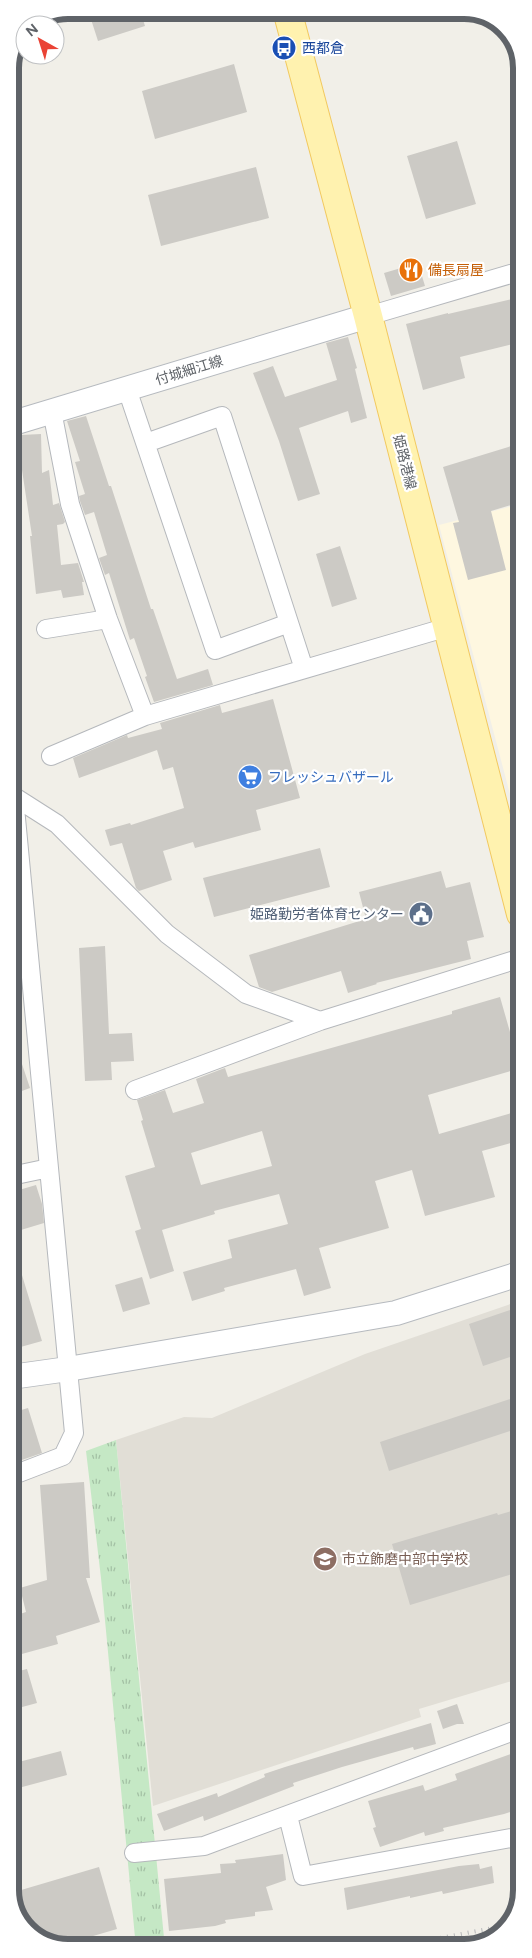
<svg xmlns="http://www.w3.org/2000/svg" width="532" height="1958" viewBox="0 0 532 1958" font-family="Figtree,'Noto Sans JP',sans-serif">
  <style>
    .commercial { fill: #fef7e0 }
    .education { fill: #e1ded6 }
    .park { fill: url(#park-tufts) }
    .building { fill: #cccac5; fill-rule: evenodd }
    .lines { fill: none; stroke-linecap: round; stroke-linejoin: round }
    .street-casing { stroke: #b5b8bc; stroke-width: 20 }
    .secondary-casing { stroke: #b6babf; stroke-width: 26 }
    .primary-casing { stroke: #f2c960; stroke-width: 30 }
    .street { stroke: #fff; stroke-width: 18 }
    .secondary { stroke: #fff; stroke-width: 24 }
    .primary { stroke: #fff2af; stroke-width: 28 }
    .rail { stroke: #b6b7b8; stroke-width: 4; stroke-dasharray: 1 6; stroke-linecap: butt }
    .labels { text-anchor: middle; stroke-width: 4.5; stroke-linejoin: round; paint-order: stroke }
    .transit-label { font-size: 14px; fill: #164399; stroke: #fff; text-anchor: start }
    .food-label { font-size: 14px; fill: #c56008; stroke: #fff; text-anchor: start }
    .street-label { font-size: 14px; fill: #5f6368; stroke: #fff }
    .shop-label { font-size: 14px; fill: #366cbe; stroke: #fff; text-anchor: start }
    .service-label { font-size: 14px; fill: #4e5e75; stroke: #fff; text-anchor: end }
    .education-label { font-size: 14px; fill: #785e54; stroke: #fff; text-anchor: start }
    .rim { fill: none; stroke: #5f6368; stroke-width: 6 }
  </style>
  <defs>
    <pattern id="park-tufts" width="24" height="20" patternUnits="userSpaceOnUse" patternTransform="scale(1.25)"><rect width="24" height="20" fill="#c5e8c5"/><path d="M3 7l-1-3M5 7V3M7 7l1-3M15 17l-1-3M17 17v-4M19 17l1-3" fill="none" stroke="#a3c0a4"/></pattern>
  </defs>
  <rect width="100%" height="100%" fill="#f1efe8"/>
  <path class="commercial" d="M521 504V836L439 525Z"/>
  <path class="education" d="M522 1300V1678L419 1709 421 1717 153 1806 116 1440 184 1417 212 1418 365 1354Z"/>
  <path class="park" d="M116 1440 164 1938 157 1942V1948H136L101 1578 86 1451Z"/>
  <path class="building" d="M88 10H140L145 26 98 41Z
    M53 16 62 43 55 45V25H32Z
    M25 32 26 55 14 59Z
    M234 64 247 112 155 139 142 91Z
    M457 141 476 204 426 219 407 156Z
    M256 167 269 218 161 246 148 195Z
    M418 263 425 286 391 296 384 273Z
    M521 297V342L460 357 465 378 423 390 406 324 448 313V314Z
    M348 337 357 368 355 369 367 418 351 423 348 411 299 428 320 494 298 501 279 441 253 373 273 366 285 397 337 380 326 343Z
    M86 416 109 486H111L151 609H153L177 679 208 669 213 685 154 702 145 677 147 676 134 638 130 640 109 573 105 575 99 558 107 555 94 512 85 515 80 501 79 496 85 494 75 462 80 461 67 421Z
    M41 434 42 473 49 470 53 505 59 503 65 522 63 524 57 525 61 565 78 563 84 582H82L84 595 63 598 61 590 36 594 30 536H32L22 470 21 435Z
    M521 443V502L491 511 506 570 468 580 453 523 459 522 443 467Z
    M340 546 357 599 332 607 316 554Z
    M273 699 300 798 256 810 261 830 195 848 193 842 163 851 172 880 139 891 136 888 122 843 110 846 105 830 130 823 131 825 184 808 173 767 163 770 157 750 79 778 73 758 127 735 128 738 162 729 160 723 220 705 222 713Z
    M320 848 330 887 214 917 203 878Z
    M441 871 446 888 470 882 484 937 467 941 471 959 376 983 377 984 348 993 341 971 272 992 259 987 249 955 366 919 359 892Z
    M105 946 109 1034 132 1033 134 1061 111 1062 112 1080 85 1081 79 948Z
    M500 997 510 1032 513 1031 521 1062V1068L428 1095 439 1134 522 1110V1140L482 1151 495 1197 425 1216 412 1170 375 1181 389 1228 319 1248 331 1288 304 1296 296 1269 224 1288 225 1291 192 1301 183 1272 232 1258 228 1240 288 1224 279 1194 214 1211 215 1214 162 1230 174 1271 150 1279 135 1231 141 1229 125 1176 155 1167 141 1121 143 1120 137 1100 165 1090 173 1113 204 1103 196 1079 222 1069 225 1068 228 1077 452 1014V1011ZM262 1131 272 1166 201 1185 191 1153Z
    M14 1040 30 1088 11 1095V1041Z
    M36 1185 42 1204 44 1223 11 1233V1204L22 1201 19 1190Z
    M11 1252H15L42 1341 17 1348 11 1328Z
    M142 1277 150 1304 123 1312 115 1285Z
    M522 1306V1353L483 1366 469 1324Z
    M522 1395V1427L389 1471 380 1442Z
    M28 1408 42 1453 16 1462 11 1447V1413Z
    M84 1482 90 1578H86L100 1622 56 1636 58 1644 11 1657V1622L22 1619 20 1614 26 1612 20 1588 47 1580 40 1485Z
    M522 1508V1571L410 1605 392 1544 497 1513 498 1515Z
    M27 1669 37 1703 11 1710V1673Z
    M457 1704 464 1724H457L443 1729 437 1711Z
    M431 1723 436 1744 414 1750 413 1747 342 1767 293 1783 294 1786 204 1821 203 1816 164 1831 157 1814 217 1793 218 1797 265 1777 264 1774 285 1767Z
    M522 1750V1777L517 1779 522 1792V1808L504 1814 443 1828 444 1831 425 1836 424 1832 380 1847 373 1828 376 1827 368 1801 423 1785 425 1791 457 1780 455 1774Z
    M61 1751 67 1775 11 1790V1764Z
    M283 1854 286 1880 266 1887 273 1910 255 1912V1916L225 1920 226 1923 215 1926 169 1931 164 1879 221 1873 220 1864 236 1863 235 1860Z
    M479 1864 480 1869 492 1866 494 1883 443 1894 442 1891 410 1898V1896L347 1910 344 1888 459 1866Z
    M99 1867 117 1929 59 1946 30 1933 11 1901V1893Z"/>
  <g class="lines">
    <defs>
      <path id="street" d="M368 316 521 271
        M127 389 215 650 289 623
        M52 411 70 504 108 619 145 716
        M146 443 222 416 304 669
        M46 629 108 619
        M51 756 145 716 448 627
        M10 794 57 824 167 934 246 994 320 1021 521 958
        M135 1090 320 1021
        M11 1176 49 1168
        M11 1476 63 1456 74 1433 14 797
        M288 1816 303 1876 522 1836
        M134 1853 204 1846 522 1728"/>
      <path id="secondary" d="M10 424 368 316
        M11 1377 68 1369 396 1313 522 1273"/>
      <path id="primary" d="M287 10 368 316 521 914"/>
    </defs>
    <use href="#street" class="street-casing"/>
    <use href="#secondary" class="secondary-casing"/>
    <use href="#primary" class="primary-casing"/>
    <use href="#street" class="street"/>
    <use href="#secondary" class="secondary"/>
    <use href="#primary" class="primary"/>
    <path class="rail" d="M392 1947 509 1925"/>
  </g>
  <defs>
    <symbol id="bus-disc" viewBox="-11 -11 22 22"><circle r="9.5" fill="#1a4fb4" stroke="#fff"/><path d="M-5-6H5V4H4V6H2V4H-2V6H-4V4H-5ZM-3.5-4V0h7V-4ZM-3.5 1.2v1.5H-2V1.2ZM2 1.2v1.5H3.5V1.2Z" fill="#fff"/></symbol>
    <symbol id="restaurant-disc" viewBox="-11 -11 22 22"><circle r="9.5" fill="#e8710a" stroke="#fff"/><path d="M-5-6h1v4h1v-4h1v4h1v-4h1v5L-1.5 .5V6h-2V.5L-5-1ZM5-6V6H3V1.5H1.5Q1.5-4 5-6Z" fill="#fff"/></symbol>
    <symbol id="supermarket-disc" viewBox="-11 -11 22 22"><circle r="9.5" fill="#3f7fe0" stroke="#fff"/><path d="M-6-5.5h2.5l.6 2H6L4.5 2H-2.5L-4.4-4H-6ZM-1.5 3.2a1.3 1.3 0 1 0 .1 0ZM3 3.2a1.3 1.3 0 1 0 .1 0Z" fill="#fff"/></symbol>
    <symbol id="civic-disc" viewBox="-11 -11 22 22"><circle r="9.5" fill="#5c6f8a" stroke="#fff"/><path d="M-.6-6.5H3V-4.5H.6V-3L4-1V1h2V6H-6V1h2V-1L-.6-3ZM-1.2 2.5V6h2.4V2.5Z" fill="#fff"/></symbol>
    <symbol id="school-disc" viewBox="-11 -11 22 22"><circle r="9.5" fill="#8d6e63" stroke="#fff"/><path d="M0-5L7-2L0 1L-7-2ZM-4 1L0 2.5L4 1V4Q0 6-4 4Z" fill="#fff"/></symbol>
  </defs>
  <g fill-rule="evenodd">
    <use href="#bus-disc" x="270" y="34" width="28" height="28"/>
    <use href="#restaurant-disc" x="397" y="256" width="28" height="28"/>
    <use href="#supermarket-disc" x="236" y="763" width="28" height="28"/>
    <use href="#civic-disc" x="407" y="900" width="28" height="28"/>
    <use href="#school-disc" x="311" y="1545" width="28" height="28"/>
  </g>
  <g class="labels">
    <g class="transit-label">
      <text x="302" y="53">西都倉</text>
    </g>
    <g class="food-label">
      <text x="428" y="275">備長扇屋</text>
    </g>
    <g class="street-label">
      <text transform="translate(189 370) rotate(-17)" y="5">付城細江線</text>
      <text transform="translate(405 462) rotate(76)" y="5">姫路港線</text>
    </g>
    <g class="shop-label">
      <text x="268" y="782">フレッシュバザール</text>
    </g>
    <g class="service-label">
      <text x="404" y="919">姫路勤労者体育センター</text>
    </g>
    <g class="education-label">
      <text x="342" y="1564">市立飾磨中部中学校</text>
    </g>
  </g>
  <path d="M0 0H532V1958H0ZM68 19H464A49 49 0 0 1 513 68V1890A49 49 0 0 1 464 1939H68A49 49 0 0 1 19 1890V68A49 49 0 0 1 68 19Z" fill="#fff" fill-rule="evenodd"/>
  <path class="rim" d="M68 19H464A49 49 0 0 1 513 68V1890A49 49 0 0 1 464 1939H68A49 49 0 0 1 19 1890V68A49 49 0 0 1 68 19Z"/>
  <g transform="translate(40 40) rotate(321)"><circle r="24" fill="#ffffff" stroke="#bfc1c3"/>
  <path d="M0-4L9 19L0 12L-9 19Z" fill="#ea4335"/>
  <text y="-8" font-size="14" font-weight="bold" text-anchor="middle" fill="#5f6368">N</text>
  </g>
</svg>
